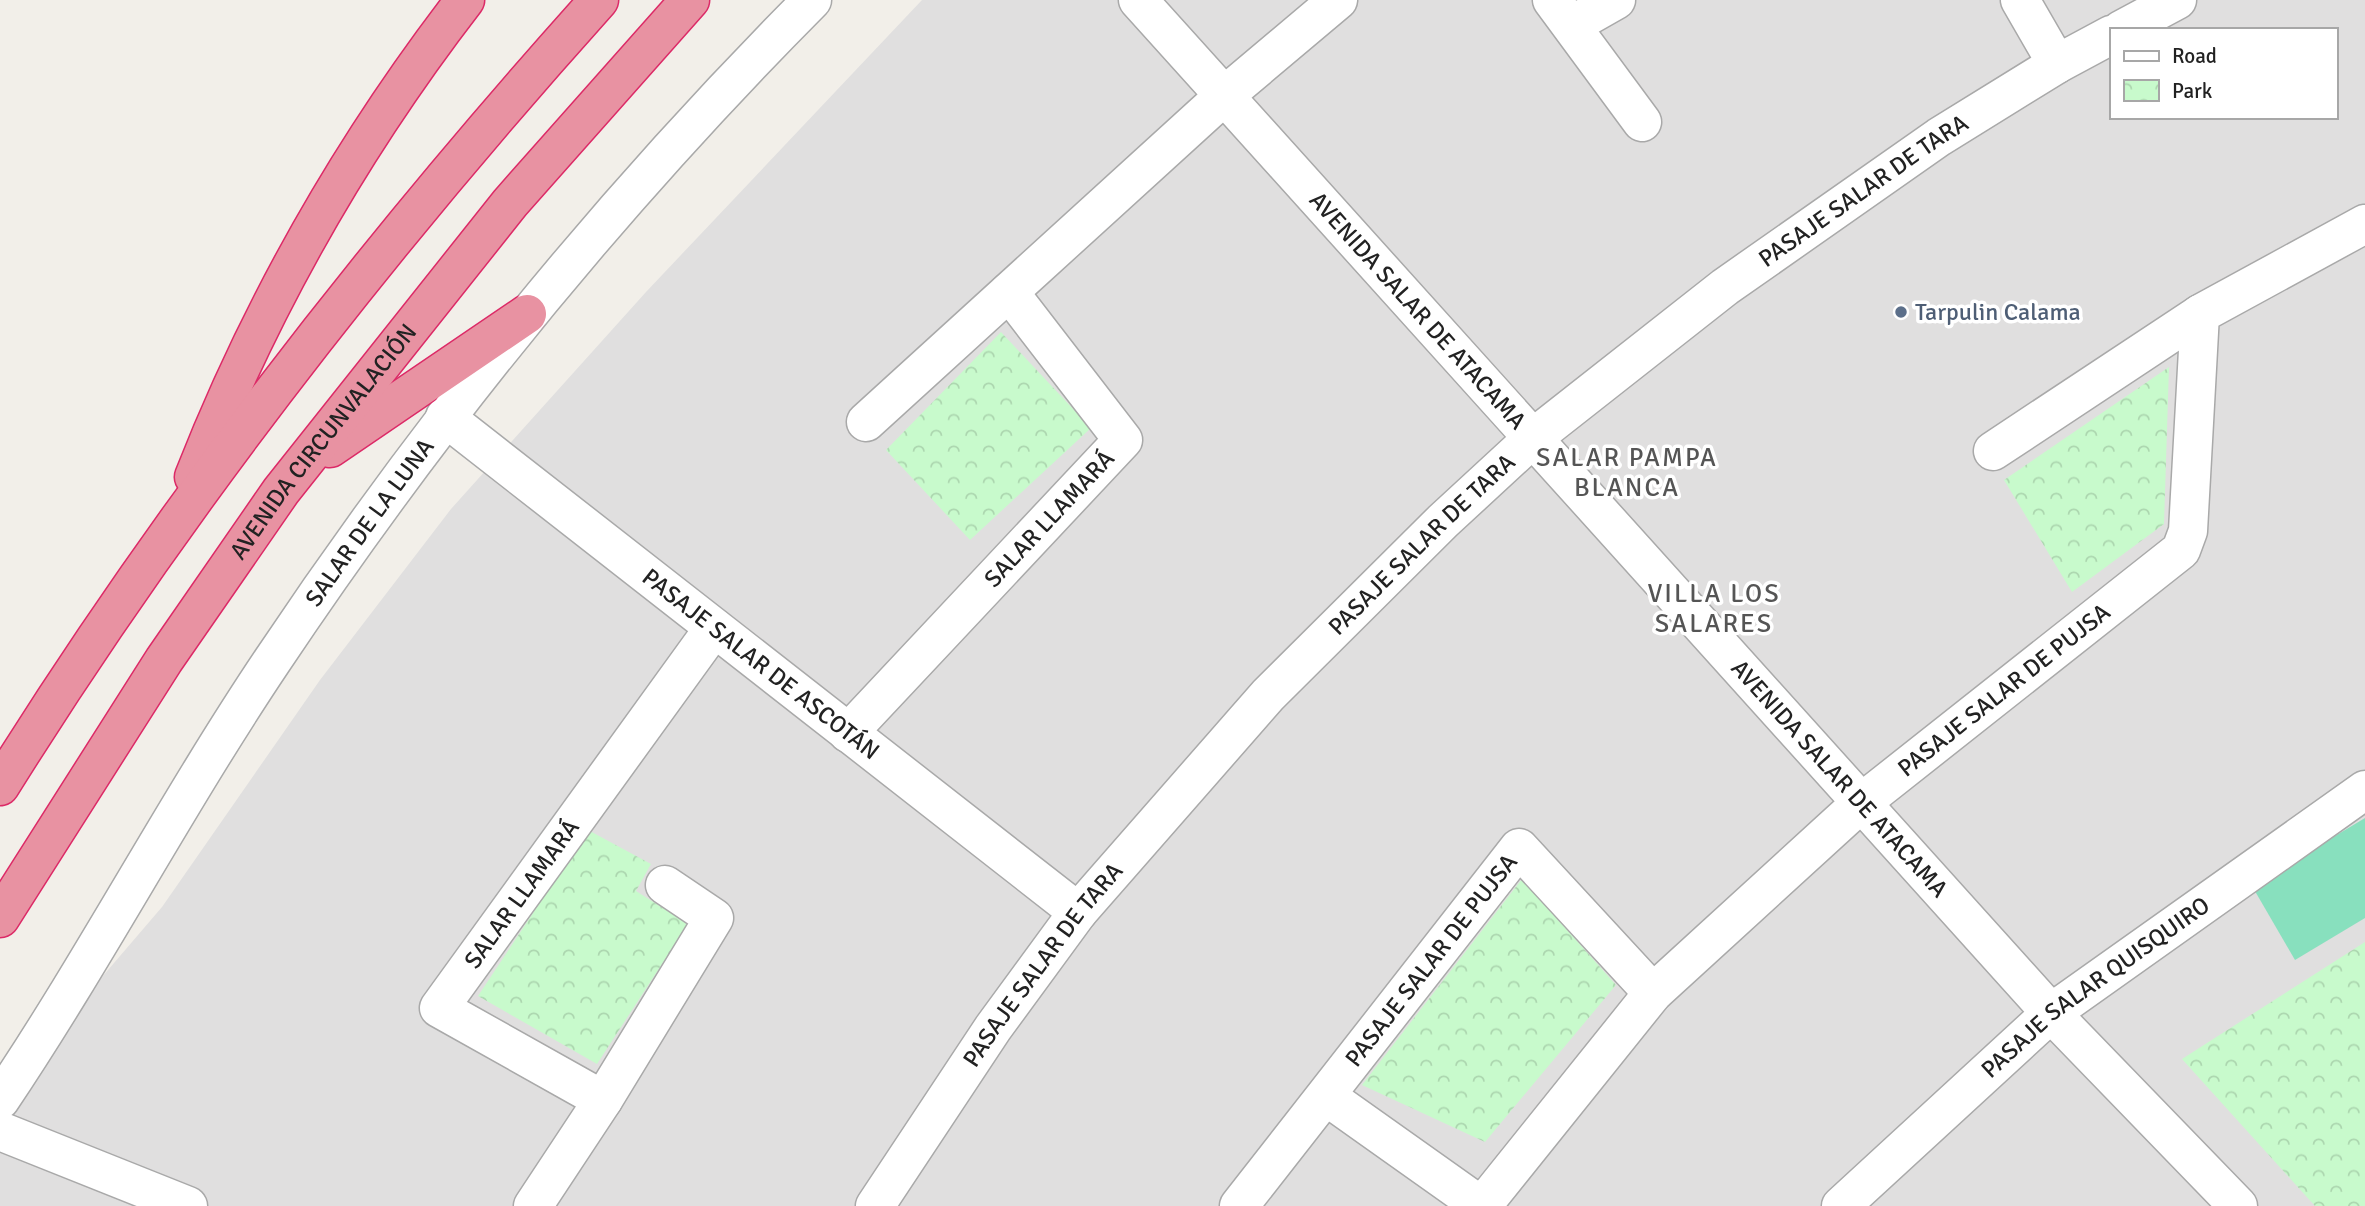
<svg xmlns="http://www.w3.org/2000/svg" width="2365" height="1206" viewBox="0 0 2365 1206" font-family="Signika,sans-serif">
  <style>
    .residential { fill: #e0dfdf; fill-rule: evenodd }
    .park { fill: url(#park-crowns) }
    .pitch { fill: #88e0be }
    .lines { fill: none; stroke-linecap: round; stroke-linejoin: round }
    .minor-casing { stroke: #a9a9a9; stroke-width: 41 }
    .highway-casing { stroke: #dc2a67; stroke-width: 41 }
    .minor { stroke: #fff; stroke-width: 38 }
    .highway { stroke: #e892a2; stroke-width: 38 }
    .service-dot { fill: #5c6f8a; stroke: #fff; stroke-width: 2.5 }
    .labels { text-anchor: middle; stroke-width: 7; stroke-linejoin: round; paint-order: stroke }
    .street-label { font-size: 24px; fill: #222; stroke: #fff }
    .service-label { font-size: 24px; fill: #4e5e75; stroke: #fff; text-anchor: start }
    .neighbourhood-label { font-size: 26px; letter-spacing: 2px; fill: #555; stroke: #fff }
  </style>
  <defs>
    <pattern id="park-crowns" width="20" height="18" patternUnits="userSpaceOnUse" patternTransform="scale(1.75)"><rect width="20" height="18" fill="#c8facc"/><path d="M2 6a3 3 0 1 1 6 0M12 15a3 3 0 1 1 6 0" fill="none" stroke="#acd6af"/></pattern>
  </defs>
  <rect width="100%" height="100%" fill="#f2efe9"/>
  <path class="residential" d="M922 0H2365V1206H0V1096L162 907 320 680 451 509 646 292ZM2111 30H2335V117H2111Z"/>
  <path class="park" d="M1001 332 1091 428 970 540 886 450Z
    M2169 367 2164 524 2072 592 2004 480Z
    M588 830 651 864 636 891 688 924 597 1064 478 996Z
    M1522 879 1616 985 1485 1142 1362 1085Z
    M2365 942V1206H2315L2182 1059Z"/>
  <path class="pitch" d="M2365 818V918L2295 960 2252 886Z"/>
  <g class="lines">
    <defs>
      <g id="minor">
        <path id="s1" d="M1138 0 2051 1013 2238 1206"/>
        <path d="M1552 0 1642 122"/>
        <path d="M2020 0 2057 64"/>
        <path d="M1572 25 1616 0"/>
        <path d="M2121 30 2177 0"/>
        <path id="s2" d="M445 417 1078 912"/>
        <path d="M866 422 1224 96 1338 0"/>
        <path d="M1993 451 2200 314"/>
        <path id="s3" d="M848 733 1123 440 1009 292"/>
        <path d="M1326 1096 1481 1206"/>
        <path id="s4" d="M0 1100C96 957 176 804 272 661 431 423 611 202 812 0"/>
        <path id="s5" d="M603 1100 439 1008 714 628"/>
        <path d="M0 1131 188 1206"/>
        <path d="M533 1206 603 1100 714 918 665 885"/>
        <path id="s6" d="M875 1206 993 1028 1078 912 1268 695 1443 521 1533 438 1725 287 1939 137 2057 64 2111 35"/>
        <path id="s7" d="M1239 1206 1519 848 1653 993"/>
        <path id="s8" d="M1482 1206 1653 993 1861 803 2181 550 2188 531 2200 314 2365 224"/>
        <path id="s9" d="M1841 1206 2051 1013 2365 790"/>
      </g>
      <g id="highway">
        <path d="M330 448 527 314"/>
        <path d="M194 477C261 306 353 145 465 0"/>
        <path d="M0 786C174 507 379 245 599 0"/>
        <path id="s10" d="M0 918 164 660 281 491 510 203 690 0"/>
      </g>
    </defs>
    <use href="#minor" class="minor-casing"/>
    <use href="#highway" class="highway-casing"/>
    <use href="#minor" class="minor"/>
    <use href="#highway" class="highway"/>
  </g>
  <circle class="service-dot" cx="1901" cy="312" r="7"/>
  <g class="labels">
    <g class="street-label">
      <text dy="8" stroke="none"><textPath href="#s6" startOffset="1428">PASAJE SALAR DE TARA</textPath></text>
      <text dy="8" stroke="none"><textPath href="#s1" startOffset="418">AVENIDA SALAR DE ATACAMA</textPath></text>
      <text dy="8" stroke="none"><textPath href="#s10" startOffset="576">AVENIDA CIRCUNVALACIÓN</textPath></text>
      <text dy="8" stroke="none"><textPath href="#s3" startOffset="294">SALAR LLAMARÁ</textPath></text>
      <text dy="8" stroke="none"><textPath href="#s4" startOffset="686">SALAR DE LA LUNA</textPath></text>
      <text dy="8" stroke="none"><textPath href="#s6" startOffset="861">PASAJE SALAR DE TARA</textPath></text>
      <text dy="8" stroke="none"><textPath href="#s2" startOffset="401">PASAJE SALAR DE ASCOTÁN</textPath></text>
      <text dy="8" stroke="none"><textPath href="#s8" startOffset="737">PASAJE SALAR DE PUJSA</textPath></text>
      <text dy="8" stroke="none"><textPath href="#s1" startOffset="1048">AVENIDA SALAR DE ATACAMA</textPath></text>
      <text dy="8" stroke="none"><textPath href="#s5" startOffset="329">SALAR LLAMARÁ</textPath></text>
      <text dy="8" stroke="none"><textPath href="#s7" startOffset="312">PASAJE SALAR DE PUJSA</textPath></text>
      <text dy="8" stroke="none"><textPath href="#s6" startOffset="294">PASAJE SALAR DE TARA</textPath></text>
      <text dy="8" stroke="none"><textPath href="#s9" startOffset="336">PASAJE SALAR QUISQUIRO</textPath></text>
    </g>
    <g class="service-label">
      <text x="1915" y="320">Tarpulin Calama</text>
    </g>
    <g class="neighbourhood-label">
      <text x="1627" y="466">SALAR PAMPA<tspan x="1627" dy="30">BLANCA</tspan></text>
      <text x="1714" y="602">VILLA LOS<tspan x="1714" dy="30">SALARES</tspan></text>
    </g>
  </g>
  <rect x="2110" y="28" width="228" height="91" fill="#ffffff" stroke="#a7a7a7" stroke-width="2"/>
  <rect x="2124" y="51" width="35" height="10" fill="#ffffff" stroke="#a7a7a7" stroke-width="2"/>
  <text x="2172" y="63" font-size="21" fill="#222222">Road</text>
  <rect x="2124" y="80" width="35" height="21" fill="url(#park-crowns)" stroke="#a7a7a7" stroke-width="2"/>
  <text x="2172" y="98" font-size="21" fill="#222222">Park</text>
</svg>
